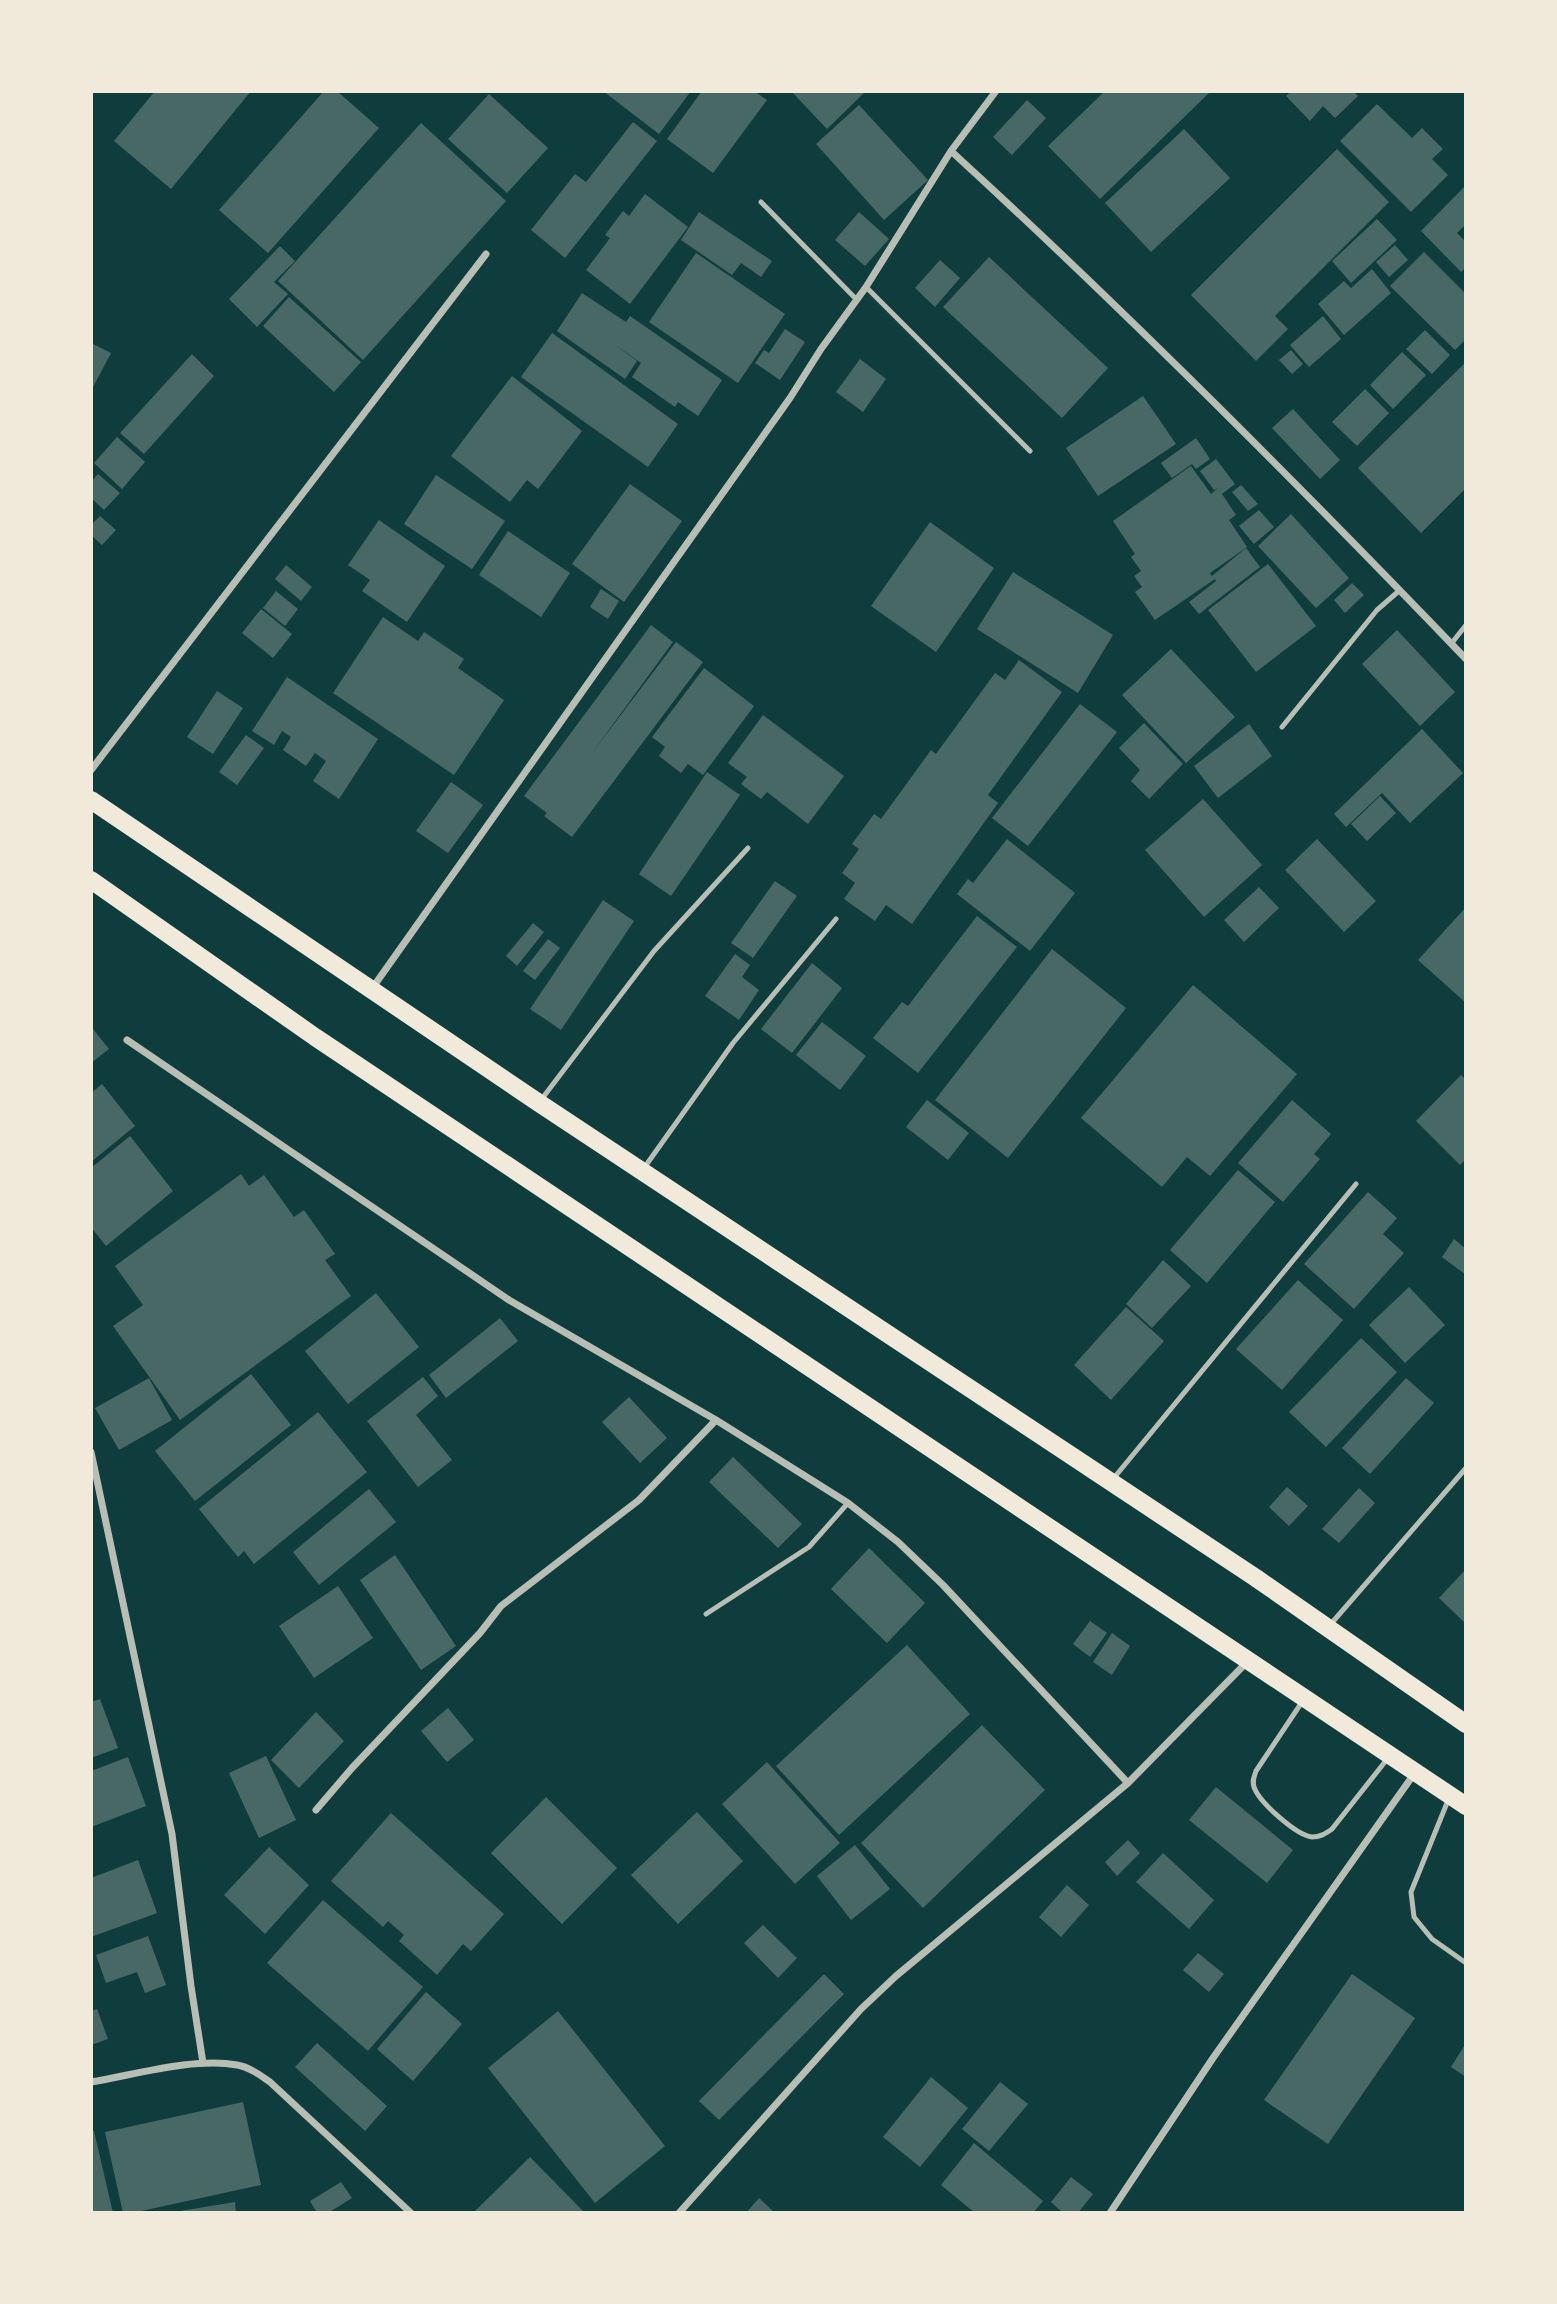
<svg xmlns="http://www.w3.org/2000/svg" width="1557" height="2304" viewBox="0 0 1557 2304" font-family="'Fira Sans Condensed',sans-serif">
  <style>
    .building { fill: #486865 }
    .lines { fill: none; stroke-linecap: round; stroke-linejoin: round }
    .service { stroke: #b8beb3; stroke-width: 5 }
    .minor { stroke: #b8beb3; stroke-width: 7 }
    .primary { stroke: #f1e9da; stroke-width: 18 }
  </style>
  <rect width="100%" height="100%" fill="#0f3d3e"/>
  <path class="building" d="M155 91H251L171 189 114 141Z
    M324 91H337L379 128 268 253 219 210Z
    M603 91H691L659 134Z
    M702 91H754L767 100 713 173 667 139Z
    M791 91H866L827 129Z
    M1105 91H1211L1100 199 1048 146Z
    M1291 91H1353L1358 96 1335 118 1323 106 1310 121 1286 96Z
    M489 94 548 148 507 193 448 139Z
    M1027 100 1046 118 1012 155 993 137Z
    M1377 104 1412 138 1422 128 1443 149 1432 159 1448 175 1411 212 1340 141Z
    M859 105 928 180 884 220 816 144Z
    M633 122 657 141 565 258 531 230 575 174 586 182Z
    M421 123 506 201 363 360 278 281Z
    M1184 129 1230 178 1151 252 1105 203Z
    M1337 149 1389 202 1275 316 1288 329 1256 361 1191 295Z
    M1466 185V224L1457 233 1466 242V267L1461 272 1421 231Z
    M645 194 688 227 630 304 586 270 610 238 605 235 623 211 629 216Z
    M699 212 772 261 761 277 741 263 732 275 681 240Z
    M859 212 889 239 865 266 835 240Z
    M1377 219 1397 240 1351 283 1332 261Z
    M1395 245 1408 260 1389 277 1376 262Z
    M280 246 295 261 274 282 288 294 257 327 229 299Z
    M1424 252 1466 294V339L1455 350 1390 286Z
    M696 253 785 314 738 383 649 322Z
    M989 257 1108 368 1062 418 943 307Z
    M940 260 960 278 935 307 915 288Z
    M1372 269 1391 293 1344 335 1318 304 1344 281 1351 288Z
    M582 293 626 322 630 316 722 380 698 416 678 402 675 407 632 377 641 363 611 342 637 361 625 379 557 331Z
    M289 297 361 362 334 392 263 326Z
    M1323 316 1341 339 1309 367 1290 345Z
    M785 329 805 342 780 380 755 363 764 350 769 353Z
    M1425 330 1450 355 1432 374 1406 349Z
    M552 333 678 424 648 467 521 377Z
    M91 343 111 353 91 391Z
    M1291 350 1303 364 1292 374 1279 360Z
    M1402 352 1426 375 1393 409 1370 385Z
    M192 354 214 376 144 454 120 433Z
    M860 359 886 379 863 412 836 392Z
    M1466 362V488L1421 533 1358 468Z
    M512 376 582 431 538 489 527 480 510 502 451 456Z
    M1365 389 1389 413 1357 446 1332 422Z
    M1143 396 1176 444 1098 496 1066 448Z
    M1293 409 1340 460 1320 479 1272 428Z
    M117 437 145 462 122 489 94 463Z
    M1196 438 1210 459 1196 469 1192 464 1172 478 1161 463Z
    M1216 459 1235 484 1222 494 1236 515 1229 520 1247 547 1210 573 1212 576 1246 548 1260 567 1199 614 1189 602 1216 581 1215 579 1155 620 1135 592 1142 587 1134 576 1141 571 1131 557 1135 554 1113 521 1191 466 1211 494 1218 488 1214 490 1200 471Z
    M98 474 120 493 104 510 91 498V482Z
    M436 475 505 521 472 569 404 524Z
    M630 484 682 521 624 602 572 564Z
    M1241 485 1258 504 1248 511 1232 492Z
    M1259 510 1274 527 1254 544 1239 526Z
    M1291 514 1349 578 1316 608 1258 546Z
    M100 516 116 530 102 545 91 535V525Z
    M379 520 445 566 407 622 362 591 370 580 348 565Z
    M930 522 994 568 936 652 871 606Z
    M508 531 570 573 541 617 479 575Z
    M1268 564 1316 626 1256 672 1208 610Z
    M286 565 312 587 301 601 275 579Z
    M1013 572 1113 635 1078 693 977 629Z
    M1352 583 1364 595 1345 613 1334 600Z
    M601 589 619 601 608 619 590 607Z
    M276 591 298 609 285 626 263 608Z
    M261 609 292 634 273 658 242 633Z
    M383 617 418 641 424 632 464 659 458 668 504 700 454 775 333 693Z
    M651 625 673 642 592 753 676 642 703 662 572 837 544 816 547 813 524 796Z
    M1397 630 1455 692 1420 726 1362 664Z
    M1171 649 1235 717 1186 763 1122 695Z
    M1019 660 1062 692 988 795 998 803 912 924 886 905 875 921 844 899 855 883 842 873 859 849 852 844 874 814 881 819 931 750 936 754 995 673 1005 680Z
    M704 668 754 706 703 775 688 764 681 773 659 756 665 747 652 737Z
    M287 677 378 739 339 799 313 781 326 761 315 753 306 766 283 750 291 737 282 731 274 745 252 731Z
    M217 691 243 708 213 754 187 737Z
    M1080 704 1117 732 1028 846 992 818Z
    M763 715 844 776 808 824 767 792 761 799 741 784 747 777 728 763Z
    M1144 723 1183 764 1149 799 1131 781 1140 770 1119 748Z
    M1249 724 1272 756 1218 798 1194 766Z
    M1422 729 1463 773 1410 823 1382 793 1346 827 1334 814Z
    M246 735 264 748 237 785 219 772Z
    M707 772 740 795 671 896 639 874Z
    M451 782 483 805 448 853 416 831Z
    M1380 796 1396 813 1367 841 1351 824Z
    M1203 799 1262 865 1204 917 1145 850Z
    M1007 839 1075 893 1030 951 957 894 968 879 973 883Z
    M1317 839 1376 901 1344 932 1285 870Z
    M775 881 797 896 753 958 731 943Z
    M1259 887 1279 908 1244 942 1224 920Z
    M603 900 634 921 561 1030 530 1009Z
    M1466 907V1003L1418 960Z
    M977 916 1017 947 918 1073 873 1038 902 1002 908 1006Z
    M533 923 544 932 517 966 506 956Z
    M548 939 560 948 535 980 523 971Z
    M1052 949 1126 1008 1008 1158 935 1100Z
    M735 954 750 965 742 977 759 990 739 1020 705 996Z
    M812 963 842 988 792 1053 761 1029Z
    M1193 985 1297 1074 1210 1176 1187 1157 1162 1187 1081 1118Z
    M822 1022 866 1056 840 1090 796 1055Z
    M93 1029 109 1049 91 1063V1031Z
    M1461 1075 1466 1080V1159L1460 1165 1416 1121Z
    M102 1084 135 1126 91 1162V1093Z
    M927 1100 969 1133 948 1160 906 1127Z
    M1292 1100 1331 1134 1314 1154 1320 1159 1283 1202 1238 1163Z
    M130 1136 173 1191 106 1246 91 1227V1168Z
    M1238 1170 1275 1202 1207 1283 1170 1250Z
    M241 1174 249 1186 264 1175 294 1217 304 1210 335 1254 325 1260 351 1296 180 1420 113 1326 143 1305 115 1266Z
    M1368 1192 1397 1218 1383 1234 1404 1253 1354 1309 1304 1264Z
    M1454 1239 1466 1249V1275L1442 1257Z
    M1163 1260 1191 1286 1152 1328 1126 1304Z
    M1298 1280 1343 1320 1282 1390 1236 1349Z
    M1409 1287 1445 1325 1405 1363 1369 1325Z
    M376 1293 419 1347 348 1404 305 1351Z
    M1126 1307 1164 1341 1111 1400 1074 1365Z
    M500 1318 518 1341 446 1398 429 1375Z
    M1361 1338 1397 1372 1326 1447 1289 1412Z
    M251 1374 291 1425 195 1501 155 1451Z
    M423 1377 438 1396 416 1415 452 1460 418 1487 367 1421Z
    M149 1378 172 1420 119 1450 95 1408Z
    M1406 1378 1434 1403 1370 1474 1342 1448Z
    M629 1397 667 1438 640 1463 602 1422Z
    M318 1412 367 1472 254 1564 244 1551 238 1557 199 1509Z
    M733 1457 802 1524 778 1548 709 1482Z
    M1287 1487 1308 1506 1289 1526 1269 1507Z
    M1359 1488 1375 1503 1339 1543 1322 1529Z
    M369 1489 396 1522 319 1585 293 1552Z
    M869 1548 925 1603 887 1643 831 1589Z
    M395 1555 456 1646 421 1670 360 1580Z
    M1466 1569V1624L1439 1598Z
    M338 1586 373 1638 314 1678 279 1626Z
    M1090 1621 1107 1633 1090 1657 1073 1644Z
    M1112 1633 1130 1646 1112 1675 1093 1662Z
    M907 1645 970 1714 839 1835 776 1766Z
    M100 1699 118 1748 91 1758V1702Z
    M448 1708 474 1740 447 1762 421 1731Z
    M316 1712 344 1741 299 1788 271 1760Z
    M982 1725 1045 1790 923 1908 861 1843Z
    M266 1756 296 1820 259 1838 229 1773Z
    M128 1757 146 1806 91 1827V1771Z
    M767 1762 840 1843 795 1884 722 1804Z
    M1216 1787 1293 1850 1267 1883 1189 1820Z
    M546 1797 617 1868 562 1924 491 1853Z
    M697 1812 743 1861 678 1924 631 1875Z
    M391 1813 504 1914 471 1951 463 1944 437 1975 399 1941 404 1935 388 1921 383 1927 331 1881Z
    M1128 1840 1140 1853 1117 1876 1105 1862Z
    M855 1845 890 1889 851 1920 817 1876Z
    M269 1847 309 1885 265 1934 224 1895Z
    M1163 1853 1214 1900 1189 1929 1136 1882Z
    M138 1860 157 1913 91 1937V1878Z
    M1067 1885 1089 1905 1061 1937 1039 1917Z
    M323 1900 423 1987 368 2051 267 1963Z
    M763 1925 797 1958 778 1978 744 1943Z
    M148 1936 166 1985 145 1993 137 1972 106 1983 96 1955Z
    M1198 1953 1224 1974 1209 1992 1183 1970Z
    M824 1974 844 1994 719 2120 699 2101Z
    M1352 1974 1415 2018 1328 2144 1264 2100Z
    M426 1992 462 2024 413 2081 377 2049Z
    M97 2009 108 2039 91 2045V2011Z
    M558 2011 665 2146 595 2203 488 2068Z
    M317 2043 387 2106 365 2131 295 2067Z
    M1466 2043V2077L1451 2067Z
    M931 2077 968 2108 920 2167 883 2137Z
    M1000 2082 1028 2104 989 2151 962 2129Z
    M243 2102 261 2185 132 2213H123L105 2132Z
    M91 2131H94L113 2213H91Z
    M974 2143 1043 2201 1033 2213H975L941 2185Z
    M530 2157 585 2213H473Z
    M1071 2177 1093 2194 1078 2213H1063L1051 2202Z
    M341 2182 352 2198 328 2213H317L310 2201Z
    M759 2198 775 2213H746Z
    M235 2202 236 2213H175L174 2212Z"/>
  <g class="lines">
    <path class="service" d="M761 202 857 300
      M866 287 1030 451
      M1451 644 1466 625
      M1282 727 1377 610 1400 590
      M541 1100 654 951 748 848
      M644 1168 733 1043 836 919
      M1113 1479 1356 1184
      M706 1614 809 1547 848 1503
      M1330 1625 1466 1468
      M1302 1702 1256 1771C1254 1777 1252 1781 1254 1787 1259 1802 1296 1835 1312 1837 1320 1837 1325 1834 1332 1829L1388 1758
      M1449 1798 1411 1892 1414 1917 1432 1939 1466 1963"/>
    <path class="minor" d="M951 151C1129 314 1299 485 1466 659
      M91 770 486 254
      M371 990 790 398 821 349 866 287 951 151 996 91
      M127 1040 509 1300 716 1420 848 1503 898 1542 943 1585 1128 1783
      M91 1452 172 1834 191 1986 203 2063
      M316 1810 352 1768 480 1633 501 1606 639 1500 716 1420
      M91 2082C134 2075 194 2057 237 2065 249 2067 260 2075 270 2082L411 2213
      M679 2213 861 2009 896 1976 1128 1783 1248 1661
      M1110 2213 1213 2058 1414 1774"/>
    <path class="primary" d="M91 800 539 1103 1256 1578 1466 1724
      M91 880 315 1037 1466 1806"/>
  </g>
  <rect width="1557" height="2304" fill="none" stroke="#f1e9da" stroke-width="186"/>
</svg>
